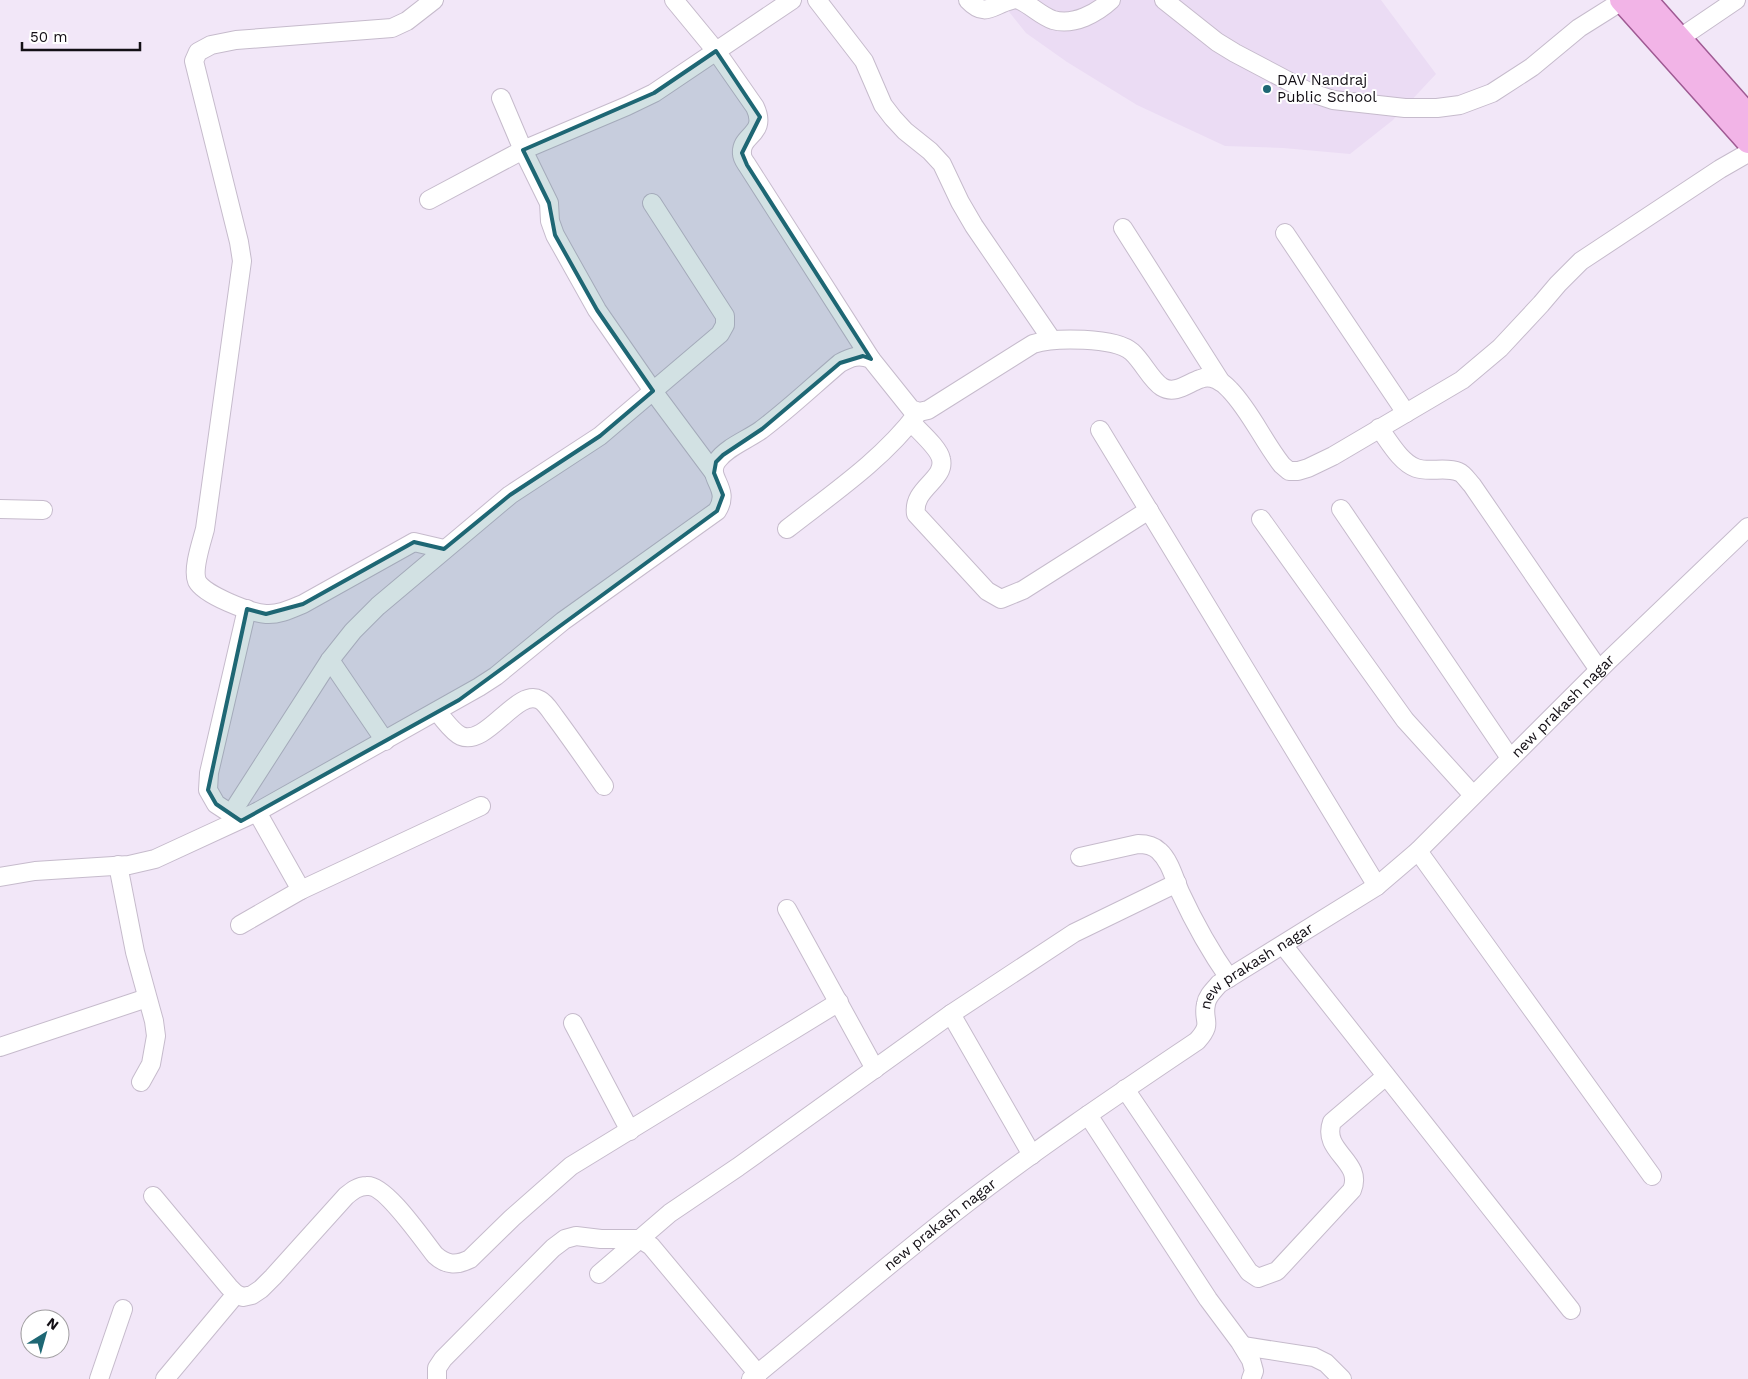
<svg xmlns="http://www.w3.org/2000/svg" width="1748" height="1379" viewBox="0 0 1748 1379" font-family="'Work Sans',sans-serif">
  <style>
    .built { fill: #ebdcf4 }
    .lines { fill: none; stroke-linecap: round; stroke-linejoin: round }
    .minor-casing { stroke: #c6bbcc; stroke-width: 20 }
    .major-casing { stroke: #9f5a93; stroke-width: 25 }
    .minor { stroke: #fff; stroke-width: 18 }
    .major { stroke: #f2b4e7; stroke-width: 22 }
    .marked { fill: #1e6774; fill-opacity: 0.2; stroke: #1e6774; stroke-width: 4; stroke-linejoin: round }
    .poi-dot { fill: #1e6774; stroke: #fff; stroke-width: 2 }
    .labels { text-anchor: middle; stroke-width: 4; stroke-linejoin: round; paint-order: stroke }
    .poi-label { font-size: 15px; fill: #130f15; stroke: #fff; text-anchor: start }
    .street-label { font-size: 15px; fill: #130f15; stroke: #fff }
  </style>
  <rect width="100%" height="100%" fill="#f2e7f8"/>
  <path class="built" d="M1004 0H1381L1436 74 1393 120 1350 154 1283 148 1225 146 1137 105 1067 62 1026 33 1002 3Z"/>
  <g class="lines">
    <defs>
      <g id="minor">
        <path d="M434 0 407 21 392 28 236 40 211 45 198 52 194 61 239 242 242 261 205 529C202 541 192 569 197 581 204 595 251 613 266 614 279 615 291 609 303 604L414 542 444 549"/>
        <path d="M674 0 716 51 755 107C768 135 740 134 742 154 742 158 745 162 747 165L871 359"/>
        <path d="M817 0 864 61 883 105 893 118 905 131 930 151 942 164 960 202 974 226 1052 340"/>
        <path d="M968 0C986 19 993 4 1012 0"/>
        <path d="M1019 0C1031 5 1041 16 1053 20 1074 26 1097 13 1111 0"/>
        <path d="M1164 0 1217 42 1235 53 1309 92 1333 100 1405 108H1437L1460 105 1492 93 1532 67 1579 28 1622 1"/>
        <path d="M1680 38 1736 0"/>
        <path d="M501 98 523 150 549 203 550 221 555 235 597 310 653 391 714 473"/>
        <path d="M429 200 523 150 627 106 654 93 792 0"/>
        <path d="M1123 228 1221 382"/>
        <path d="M1285 233 1406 413"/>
        <path d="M911 422C919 431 939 448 941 459 946 480 912 488 916 514L987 591 1001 599 1023 590 1149 510"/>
        <path d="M1379 428C1389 441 1400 462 1416 468 1430 473 1445 466 1459 472 1464 474 1468 481 1472 485L1599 670"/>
        <path d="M1100 430 1377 886"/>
        <path d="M0 509 43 510"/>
        <path d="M1341 509 1510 758"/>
        <path d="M1261 519 1405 720 1473 795"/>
        <path d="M787 529C833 493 882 460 917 414"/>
        <path d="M330 660 385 741"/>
        <path d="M437 712C444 719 452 732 461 736 487 747 517 687 540 700 546 703 551 712 555 717 572 740 588 763 604 786"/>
        <path d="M257 812 301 890"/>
        <path d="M231 814 330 660 353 631 378 606 510 495 600 436 720 334 725 325V316L652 203"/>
        <path d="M239 819 216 804 208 790 209 773 247 609"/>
        <path d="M1418 851 1652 1176"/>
        <path d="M1080 857 1138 844C1146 844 1153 845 1159 851 1170 861 1174 878 1180 892 1194 922 1210 951 1229 978"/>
        <path d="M118 865 135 952 154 1021 156 1036 151 1064 141 1082"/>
        <path d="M0 877 35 871 129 865 155 859 257 812 479 687 496 676 563 621 717 511C732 488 705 478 717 461 727 447 747 440 761 430 789 409 814 385 840 363 851 357 859 354 871 359L911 409 919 412 928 410 1033 344C1054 337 1115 337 1132 352 1143 362 1151 380 1162 387 1175 395 1188 383 1200 379 1211 374 1223 382 1230 390 1251 412 1263 441 1282 465L1289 471H1298L1308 468 1333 456 1462 380 1500 348 1541 304 1558 284 1581 261 1720 169 1748 153"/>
        <path d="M787 909 875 1069"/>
        <path d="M240 925 301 890 481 806"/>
        <path d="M1283 945 1571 1310"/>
        <path d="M951 1014 1032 1155"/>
        <path d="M573 1023 630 1131"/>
        <path d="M0 1047 147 998"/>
        <path d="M1125 1089 1249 1272 1258 1278 1277 1271 1352 1190C1364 1161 1321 1152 1332 1122L1386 1076"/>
        <path d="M1088 1115 1208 1299 1240 1342 1251 1360 1254 1371 1251 1379"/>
        <path d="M153 1196 229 1287 236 1294 243 1297 252 1295 261 1289 273 1277 346 1196C352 1191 358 1186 367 1186 385 1184 423 1240 435 1255 446 1265 456 1266 470 1259L512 1218 571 1166 839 1002"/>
        <path d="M599 1274 670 1213 738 1167 951 1014 1074 933 1177 883"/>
        <path d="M1243 1346 1314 1357 1326 1363 1342 1379"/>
        <path d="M99 1379 123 1309"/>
        <path d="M165 1379 236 1294"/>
        <path d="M437 1379V1368L443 1359 553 1248 565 1239 576 1236 601 1239H640L651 1246 758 1374"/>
        <path id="s1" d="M751 1379C824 1320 894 1259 968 1202 1042 1145 1120 1093 1197 1041 1214 1022 1202 1022 1206 1004 1207 996 1214 990 1219 984L1377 886 1418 851 1608 661 1748 527"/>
      </g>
      <path id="major" d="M1621 0 1748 142
        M1646 0 1748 115"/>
    </defs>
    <use href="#minor" class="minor-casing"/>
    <use href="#major" class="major-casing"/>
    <use href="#minor" class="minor"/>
    <use href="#major" class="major"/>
  </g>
  <path class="marked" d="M716 51 760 117 742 153 747 165 871 359 863 356 840 363 762 429 723 455 716 462 714 473 723 495 717 511 459 700 241 821 216 804 208 790 247 609 266 614 303 604 414 542 444 549 510 495 600 436 653 391 597 310 555 235 549 203 523 150 654 93Z"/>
  <circle class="poi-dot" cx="1267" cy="89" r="5"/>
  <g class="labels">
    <g class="poi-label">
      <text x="1277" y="85">DAV Nandraj<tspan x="1277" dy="17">Public School</tspan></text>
    </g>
    <g class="street-label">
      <text dy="5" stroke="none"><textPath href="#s1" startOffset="1069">new prakash nagar</textPath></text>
      <text dy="5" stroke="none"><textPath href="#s1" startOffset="664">new prakash nagar</textPath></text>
      <text dy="5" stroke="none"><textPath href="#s1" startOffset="244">new prakash nagar</textPath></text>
    </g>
  </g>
  <g transform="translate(45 1334) rotate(37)"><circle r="24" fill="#ffffff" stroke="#a19fa1"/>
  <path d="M0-4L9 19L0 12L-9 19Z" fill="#1e6774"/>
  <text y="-8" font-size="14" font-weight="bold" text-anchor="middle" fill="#130f15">N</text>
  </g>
  <path d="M22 42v8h118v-8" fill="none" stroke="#130f15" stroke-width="2.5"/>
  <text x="30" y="42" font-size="15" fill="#130f15" stroke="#ffffff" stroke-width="4" paint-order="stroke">50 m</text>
</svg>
